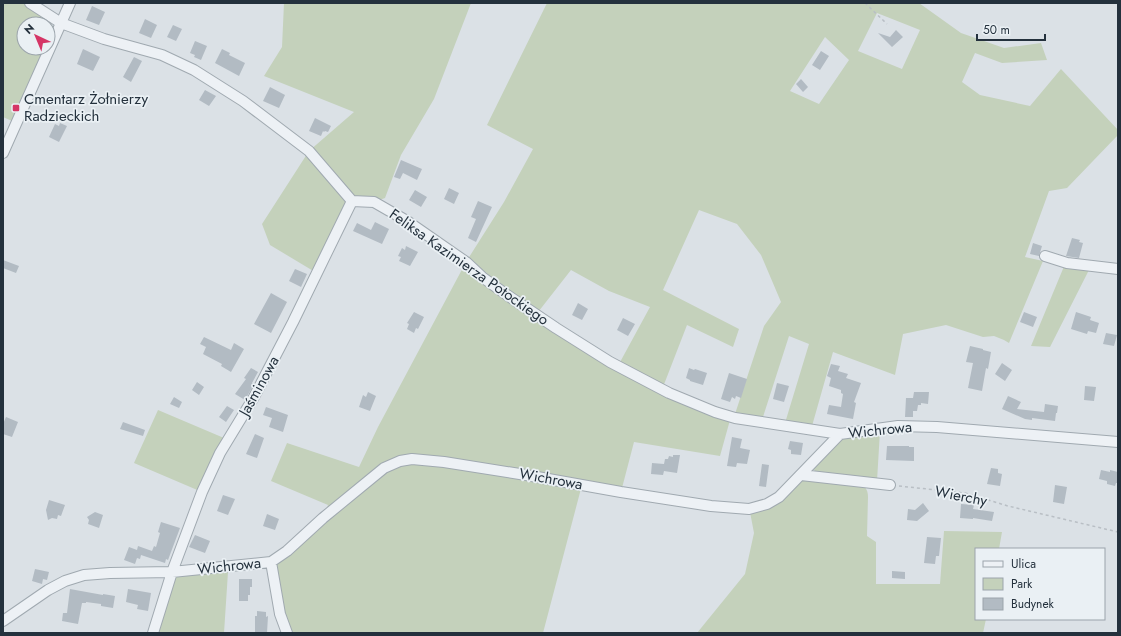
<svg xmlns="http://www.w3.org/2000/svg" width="1121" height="636" viewBox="0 0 1121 636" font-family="Jost,sans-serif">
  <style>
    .green { fill: #c4d1bb; fill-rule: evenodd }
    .building { fill: #b2bbc3 }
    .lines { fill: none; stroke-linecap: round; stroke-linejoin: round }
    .minor-casing { stroke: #a0a9b0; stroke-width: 12 }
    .path { stroke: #b9bfc5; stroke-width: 1.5; stroke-dasharray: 3 3; stroke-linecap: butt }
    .minor { stroke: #edf1f5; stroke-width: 10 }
    .poi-dot { fill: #d53566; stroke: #eaf0f4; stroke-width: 1.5 }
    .labels { text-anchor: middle; stroke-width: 3.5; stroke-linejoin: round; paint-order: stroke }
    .poi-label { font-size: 15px; fill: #24313d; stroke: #eaf0f4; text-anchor: start }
    .street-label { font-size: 15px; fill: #24313d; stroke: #eaf0f4 }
  </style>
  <rect width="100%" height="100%" fill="#dbe1e6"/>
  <path class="green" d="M3 3H23L49 20 52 26V30L48 39V24H24V48H44L12 121 3 117Z
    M284 3H471L434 99 401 155 385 198 374 202 352 201 315 272 270 245 262 224 309 151 354 112 264 76 282 47Z
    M547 3H919L961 33 1004 48 1041 43 1047 60 1002 63 975 53 962 82 980 95 1030 106 1061 69 1118 130V135L1067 188 1049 191 1025 257 1043 261 1009 343 1004 340 994 336 983 337 946 325 903 334 895 375 833 352 812 426 785 423 809 344 789 336 762 420 735 414 764 326 781 302 761 255 737 224 699 210 663 290 739 329 733 347 687 325 663 387 619 364 650 307 609 291 571 270 535 316 578 345 607 366 665 396 730 420 720 456 634 442 622 488 583 481 543 633H287L271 562 323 518 328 505 271 481 287 443 359 467 378 427 466 262 504 202 533 149 487 125ZM877 13 920 30 902 69 858 51ZM825 37 849 60 819 104 790 91Z
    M1065 264 1090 268 1050 347 1031 346Z
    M158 410 224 438 202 492 134 463Z
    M880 431 877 481 815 472 813 467 844 438Z
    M801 475 862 484C866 488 868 491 868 497L867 536 876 542V584H940L944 531 1002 532 999 549H976V619H986L983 633H697L745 574 754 533 750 512Z
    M228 572 224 633H158L174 576Z"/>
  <path class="building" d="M92 6 105 12 99 25 86 20Z
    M145 19 157 25 151 38 139 33Z
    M173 25 182 29 176 41 167 37Z
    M896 30 903 37 892 47 878 33 890 37Z
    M195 41 207 46 201 60 194 57 195 55 190 53Z
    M83 49 100 57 93 71 77 64Z
    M222 49 230 53 229 55 245 63 239 76 215 63Z
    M821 51 829 56 820 70 812 65Z
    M134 57 142 61 131 82 123 77Z
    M801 79 808 87 803 92 796 84Z
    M270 87 285 95 279 108 263 101Z
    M205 90 216 96 209 106 199 100Z
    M315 118 331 126 328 132 325 131 324 132 323 131 321 136 309 131Z
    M60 123 67 126 59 142 49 137 55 124 59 126Z
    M401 160 422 169 417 180 403 173 400 179 394 177Z
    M449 188 459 193 454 204 444 199Z
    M415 190 427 197 421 207 409 200Z
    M478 201 492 207 476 242 468 238 476 219 471 217Z
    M375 222 389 229 382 244 353 231 357 223 371 230Z
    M1072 238 1080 240 1079 242 1083 243 1079 258 1066 256Z
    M1033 243 1042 246 1039 256 1030 254Z
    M406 246 418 252 410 266 399 261 401 257 398 256 402 248 405 250Z
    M3 260 19 266 16 273 3 268Z
    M295 269 307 274 301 287 289 281Z
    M271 293 287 302 271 333 254 324Z
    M578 303 588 309 582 320 572 315Z
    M414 312 424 317 418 329 416 328 414 333 407 329 409 324 407 323Z
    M1024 312 1037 317 1033 327 1020 322Z
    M1076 312 1091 317 1090 320 1099 323 1096 333 1088 331 1087 334 1071 329Z
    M623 318 635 324 628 336 617 330Z
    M1106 333 1117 335 1114 346 1103 344Z
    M204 337 231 350 234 343 244 349 231 372 221 366 222 364 203 354 206 347 200 344Z
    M970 346 983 349V350L991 352 988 369 986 368 982 391 968 388 973 363 966 362Z
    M1002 363 1012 370 1005 381 995 374Z
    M831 364 840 366 838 371 848 374 846 378 861 383 854 402 856 403 853 419 827 414 829 405 841 407 843 394 841 393V390L829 386 831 378 827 376Z
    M251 368 258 372 252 383 254 384 245 400 235 394 246 379 244 378Z
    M689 368 694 370 695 369 707 373 703 385 690 381V380L686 378Z
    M729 373 747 379 741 398 736 396 735 399 732 397 730 402 721 399Z
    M197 382 204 387 199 395 192 390Z
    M777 383 789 386 784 402 773 399Z
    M1085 386 1096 387 1094 401 1084 400Z
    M368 392 376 396 370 411 359 407 363 395 366 397Z
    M914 392H929L928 404 921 403V405H918L917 411H913V417H905L906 398H913Z
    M1008 396 1021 402 1017 409 1044 412 1045 404 1058 406 1057 413H1056L1055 421 1032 418V420L1025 419 1002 409Z
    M174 397 182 402 179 408 170 404Z
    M227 406 234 410 226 422 219 417Z
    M266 407 288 415 283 432 269 427 272 418 263 415Z
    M6 417 18 422 12 437 3 434V424Z
    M123 422 145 430 143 436 120 429Z
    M255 434 264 438 257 458 246 454Z
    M732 437 742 439 740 448 750 450 747 464 737 463 736 467 727 466Z
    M790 441 803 443 801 455 791 454V450L788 449Z
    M887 446H909V447H914V461L886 460Z
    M673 455H680L677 473 664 471 663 475 651 474 652 463 664 464 665 459H668L669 456 673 457Z
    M762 464 769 465 766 487 759 486Z
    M991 468 998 469V473L1002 474 1000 486 987 484Z
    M1101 470 1110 472V470L1118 472V483H1116L1115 486 1107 484V481L1099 479Z
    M1055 485 1067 487 1064 504 1053 502Z
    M223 495 235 499 228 515 217 511Z
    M49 500 65 505 61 516 58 515 57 519 52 518 48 520 46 510Z
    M923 503 929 511 917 521 907 520 908 509 915 510Z
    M961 504 974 505 973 509 994 512 992 521 973 518V519L960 518Z
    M95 512 103 515 99 528 88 524 89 520 87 517Z
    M267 514 279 519 275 530 263 526Z
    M161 522 180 528 168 560 166 559 165 563 141 555 140 559 137 558 135 564 124 560 129 547 137 550 138 546 152 551 154 546 156 547 160 533 158 532Z
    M195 535 210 541 205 553 189 547Z
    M927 537 941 538 939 556H936L935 564 924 563Z
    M35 569 49 572 47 580 43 579 42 584 32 581Z
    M892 571 905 572V579L892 578Z
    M239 579H252V587H250V595H248V601H239Z
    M70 589 103 595V594L115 596 113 608 101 606V604L86 602V603H82L78 624 62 621 63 613H67Z
    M128 589 151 593 148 611 137 609 138 605 126 602Z
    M257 611 266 612V617L268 616 267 633H255V616H257Z"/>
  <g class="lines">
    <defs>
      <path id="minor" d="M30 3 61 23 104 39 162 55 194 70 243 101 309 151 352 201 374 202 407 221 466 262 482 277 507 295 556 328 610 362 669 393 715 412 735 418 840 434
        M3 153 70 3
        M1045 256 1067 263 1118 269
        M801 475 890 485
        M271 562 280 614 287 633
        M3 621 48 590 65 581 84 575 110 573 172 572 271 562 287 551 323 518 384 468 400 461 412 459 444 462 526 475 621 492 711 506 749 509 767 504 779 497 840 434 898 426 937 427 1118 442
        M153 633 172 572 202 492 220 453 254 397 293 322 352 201"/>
    </defs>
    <use href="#minor" class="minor-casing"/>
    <path class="path" d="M865 3 887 24
      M899 486 965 493 1008 506 1118 532"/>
    <use href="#minor" class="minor"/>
  </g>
  <rect class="poi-dot" x="12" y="104" width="8" height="8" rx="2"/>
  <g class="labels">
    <g class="poi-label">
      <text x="24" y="104">Cmentarz Żołnierzy<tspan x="24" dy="17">Radzieckich</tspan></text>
    </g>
    <g class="street-label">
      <text transform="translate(469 267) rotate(35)" y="5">Feliksa Kazimierza Potockiego</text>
      <text transform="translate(259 386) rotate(-61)" y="5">Jaśminowa</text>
      <text transform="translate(880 430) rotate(-6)" y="5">Wichrowa</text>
      <text transform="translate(551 479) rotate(10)" y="5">Wichrowa</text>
      <text transform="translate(961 496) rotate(11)" y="5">Wierchy</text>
      <text transform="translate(229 566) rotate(-6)" y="5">Wichrowa</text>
    </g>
  </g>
  <rect width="1121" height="636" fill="none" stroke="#24313d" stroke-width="8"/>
  <rect x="975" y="548" width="130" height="72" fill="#eaf0f4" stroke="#9ba4ab"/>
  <rect x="983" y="561" width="20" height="6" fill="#edf1f5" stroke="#9ba4ab"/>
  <text x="1011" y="568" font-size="12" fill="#24313d">Ulica</text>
  <rect x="983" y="578" width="20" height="12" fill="#c4d1bb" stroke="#9ba4ab"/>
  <text x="1011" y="588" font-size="12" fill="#24313d">Park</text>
  <rect x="983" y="598" width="20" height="12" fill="#b2bbc3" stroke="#9ba4ab"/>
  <text x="1011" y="608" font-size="12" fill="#24313d">Budynek</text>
  <g transform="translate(36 36) rotate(316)"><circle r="19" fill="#eaf0f4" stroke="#9ba4ab"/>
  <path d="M0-3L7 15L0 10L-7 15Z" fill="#d53566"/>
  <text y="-6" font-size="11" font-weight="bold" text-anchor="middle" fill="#24313d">N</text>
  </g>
  <path d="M977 34v6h68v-6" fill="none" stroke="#24313d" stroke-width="2"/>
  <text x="983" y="34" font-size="12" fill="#24313d" stroke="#eaf0f4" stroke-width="3" paint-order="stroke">50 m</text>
</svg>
